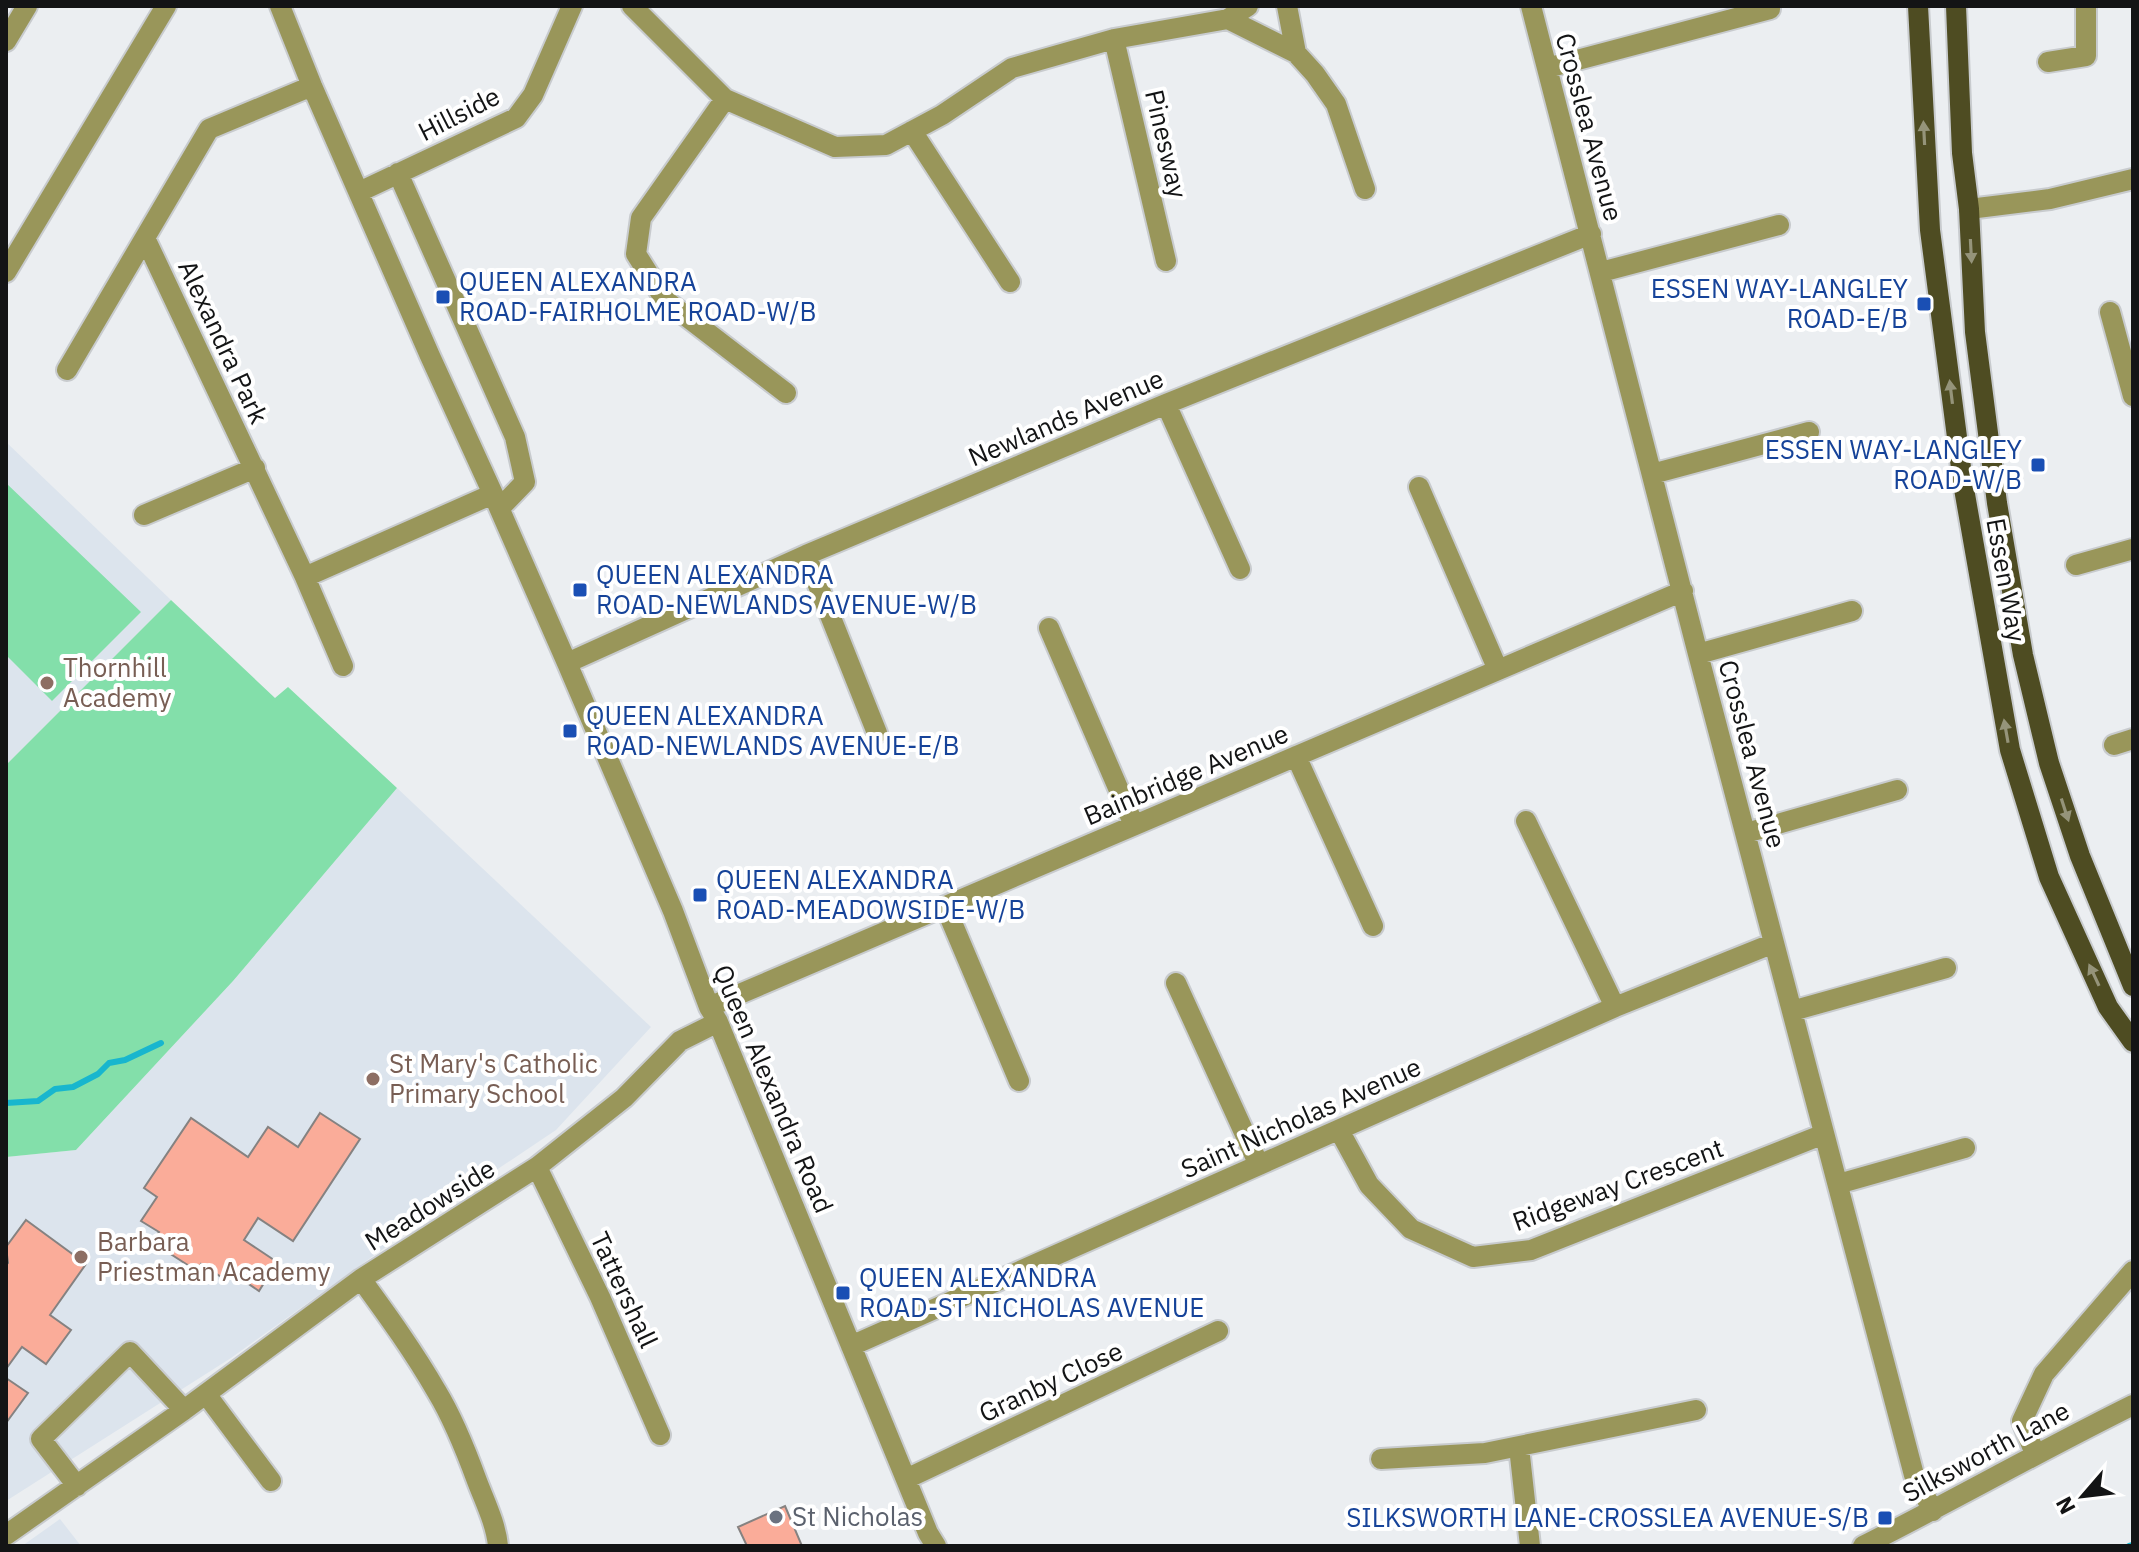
<svg xmlns="http://www.w3.org/2000/svg" width="2139" height="1552" viewBox="0 0 2139 1552" font-family="'IBM Plex Sans',sans-serif">
  <style>
    .built { fill: #dce4ed }
    .green { fill: #83dfaa }
    .lines { fill: none; stroke-linecap: round; stroke-linejoin: round }
    .stream { stroke: #18b6ce; stroke-width: 6 }
    .building { fill: #faac99; stroke: #858281; stroke-width: 2 }
    .minor-casing { stroke: #c8cbce; stroke-width: 24 }
    .major-casing { stroke: #c8cbce; stroke-width: 24 }
    .minor { stroke: #99965a; stroke-width: 20 }
    .major { stroke: #4e4c22; stroke-width: 20 }
    .oneway { fill: #95947a }
    .transit-dot { fill: #1a4fb4; stroke: #fff; stroke-width: 3 }
    .education-dot { fill: #8d6e63; stroke: #fff; stroke-width: 3 }
    .worship-dot { fill: #6b7280; stroke: #fff; stroke-width: 3 }
    .labels { text-anchor: middle; stroke-width: 8; stroke-linejoin: round; paint-order: stroke }
    .street-label { font-size: 26px; fill: #131415; stroke: #fff }
    .transit-label { font-size: 26px; fill: #164399; stroke: #fff; text-anchor: start }
    .education-label { font-size: 26px; fill: #785e54; stroke: #fff; text-anchor: start }
    .worship-label { font-size: 26px; fill: #5b616d; stroke: #fff; text-anchor: start }
  </style>
  <rect width="100%" height="100%" fill="#ebeef1"/>
  <path class="built" d="M6 442 171 600 6 765Z
    M397 788 651 1027 556 1130 450 1201 231 1358 6 1501V1157L76 1150 233 981Z
    M60 1519 81 1546H22Z"/>
  <path class="green" d="M6 483 141 612 52 701 6 655Z
    M171 600 275 698 288 687 397 788 233 981 76 1150 6 1157V765Z"/>
  <g class="lines">
    <path class="stream" d="M6 1103 38 1101 55 1089 73 1087 98 1074 109 1063 125 1060 161 1043
      M2129 1546 2133 1545"/>
  </g>
  <path class="building" d="M320 1113 360 1139 293 1241 258 1218 244 1240 277 1262 259 1291 228 1270 223 1278 201 1264 197 1271 152 1242 159 1232 141 1221 157 1197 144 1188 191 1118 248 1157 268 1127 298 1147Z
    M26 1220 86 1264 50 1315 71 1330 46 1364 22 1347 6 1369V1265L8 1263 6 1247Z
    M6 1378 28 1393 6 1423Z
    M785 1506 802 1546H747L738 1527Z"/>
  <g class="lines">
    <defs>
      <path id="minor" d="M280 6 312 86 430 356 493 494 567 663 673 911 709 1007 718 1022 928 1533 936 1546
        M632 6 725 99 835 147 886 145 942 115 1012 68 1114 39 1228 19 1296 53
        M1287 6 1296 53 1315 74 1336 104 1365 189
        M1531 6 1698 654 1914 1475 1933 1511
        M1228 19 1248 6
        M1114 39 1166 261
        M6 41 27 6
        M2048 62 2086 56V6
        M1547 68 1770 9
        M725 99 641 218 636 254 665 300 786 393
        M912 131 1010 282
        M398 173 515 437 525 482 500 508
        M359 192 516 118 533 95 572 6
        M1969 209 2050 199 2133 179
        M145 238 305 577 343 666
        M6 272 166 6
        M1601 272 1779 225
        M2110 312 2133 396
        M67 370 209 129 312 86
        M1166 404 1240 569
        M1652 474 1809 432
        M1419 487 1498 670
        M144 515 255 468
        M806 555 877 733
        M2076 565 2133 549
        M305 577 493 494
        M1049 628 1134 825
        M1698 654 1852 611
        M567 663 806 555 1166 404 1591 234
        M2114 745 2133 739
        M1296 756 1373 926
        M1526 821 1615 1007
        M1746 833 1897 790
        M945 906 1019 1081
        M1176 983 1259 1165
        M709 1007 1683 591
        M1792 1011 1946 968
        M1339 1130 1369 1185 1411 1229 1473 1257 1531 1250 1824 1134
        M537 1167 600 1297 660 1435
        M1838 1184 1965 1148
        M361 1279C388 1316 414 1352 437 1392 454 1420 466 1451 477 1481 485 1502 496 1524 498 1546
        M851 1346 1615 1007 1774 943
        M206 1394 271 1481
        M1519 1447 1530 1546
        M2035 1454 2022 1421 2044 1374 2133 1271
        M1381 1459 1485 1453 1696 1410
        M906 1479 1218 1331
        M77 1486 41 1439 130 1352 184 1410
        M6 1535 184 1410 361 1279 537 1167 624 1098 680 1041 718 1022
        M1863 1546C1954 1500 2042 1450 2133 1405"/>
      <path id="major" d="M1918 6 1930 230 1963 483 2010 750 2049 877 2108 1007 2133 1042
        M1956 6 1962 153 1969 209 1975 332 1997 503 2023 655 2049 763 2080 856 2133 986"/>
    </defs>
    <use href="#minor" class="minor-casing"/>
    <use href="#major" class="major-casing"/>
    <use href="#minor" class="minor"/>
    <use href="#major" class="major"/>
  </g>
  <defs><path id="oneway-solid" d="M-6-.8H1V-3.2L6.5 0L1 3.2V.8H-6Z" transform="scale(2)"/></defs>
  <g class="oneway">
    <use href="#oneway-solid" transform="translate(1924 133) rotate(-93)"/>
    <use href="#oneway-solid" transform="translate(1971 251) rotate(87)"/>
    <use href="#oneway-solid" transform="translate(1951 392) rotate(-97)"/>
    <use href="#oneway-solid" transform="translate(2006 731) rotate(-100)"/>
    <use href="#oneway-solid" transform="translate(2065 810) rotate(72)"/>
    <use href="#oneway-solid" transform="translate(2094 975) rotate(-115)"/>
  </g>
  <g class="transit-dot">
    <rect x="435" y="289" width="16" height="16" rx="4"/>
    <rect x="1916" y="296" width="16" height="16" rx="4"/>
    <rect x="2030" y="457" width="16" height="16" rx="4"/>
    <rect x="572" y="582" width="16" height="16" rx="4"/>
    <rect x="562" y="723" width="16" height="16" rx="4"/>
    <rect x="692" y="887" width="16" height="16" rx="4"/>
    <rect x="835" y="1285" width="16" height="16" rx="4"/>
    <rect x="1877" y="1510" width="16" height="16" rx="4"/>
  </g>
  <g class="education-dot">
    <circle cx="47" cy="683" r="8"/>
    <circle cx="373" cy="1079" r="8"/>
    <circle cx="81" cy="1257" r="8"/>
  </g>
  <circle class="worship-dot" cx="776" cy="1517" r="8"/>
  <g class="labels">
    <g class="street-label">
      <text transform="translate(459 114) rotate(-27)" y="9">Hillside</text>
      <text transform="translate(1589 127) rotate(75)" y="9">Crosslea Avenue</text>
      <text transform="translate(1166 144) rotate(77)" y="9">Pinesway</text>
      <text transform="translate(223 342) rotate(65)" y="9">Alexandra Park</text>
      <text transform="translate(1066 418) rotate(-23)" y="9">Newlands Avenue</text>
      <text transform="translate(2006 580) rotate(80)" y="9">Essen Way</text>
      <text transform="translate(1752 754) rotate(75)" y="9">Crosslea Avenue</text>
      <text transform="translate(1186 775) rotate(-23)" y="9">Bainbridge Avenue</text>
      <text transform="translate(773 1089) rotate(67)" y="9">Queen Alexandra Road</text>
      <text transform="translate(1301 1118) rotate(-24)" y="9">Saint Nicholas Avenue</text>
      <text transform="translate(1618 1185) rotate(-20)" y="9">Ridgeway Crescent</text>
      <text transform="translate(430 1205) rotate(-32)" y="9">Meadowside</text>
      <text transform="translate(624 1290) rotate(65)" y="9">Tattershall</text>
      <text transform="translate(1051 1382) rotate(-25)" y="9">Granby Close</text>
      <text transform="translate(1986 1452) rotate(-28)" y="9">Silksworth Lane</text>
    </g>
    <g class="transit-label">
      <text x="459" y="291">QUEEN ALEXANDRA<tspan x="459" dy="30">ROAD-FAIRHOLME ROAD-W/B</tspan></text>
      <text x="1908" y="298" text-anchor="end">ESSEN WAY-LANGLEY<tspan x="1908" dy="30">ROAD-E/B</tspan></text>
      <text x="2022" y="459" text-anchor="end">ESSEN WAY-LANGLEY<tspan x="2022" dy="30">ROAD-W/B</tspan></text>
      <text x="596" y="584">QUEEN ALEXANDRA<tspan x="596" dy="30">ROAD-NEWLANDS AVENUE-W/B</tspan></text>
      <text x="586" y="725">QUEEN ALEXANDRA<tspan x="586" dy="30">ROAD-NEWLANDS AVENUE-E/B</tspan></text>
      <text x="716" y="889">QUEEN ALEXANDRA<tspan x="716" dy="30">ROAD-MEADOWSIDE-W/B</tspan></text>
      <text x="859" y="1287">QUEEN ALEXANDRA<tspan x="859" dy="30">ROAD-ST NICHOLAS AVENUE</tspan></text>
      <text x="1869" y="1527" text-anchor="end">SILKSWORTH LANE-CROSSLEA AVENUE-S/B</text>
    </g>
    <g class="education-label">
      <text x="63" y="677">Thornhill<tspan x="63" dy="30">Academy</tspan></text>
      <text x="389" y="1073">St Mary's Catholic<tspan x="389" dy="30">Primary School</tspan></text>
      <text x="97" y="1251">Barbara<tspan x="97" dy="30">Priestman Academy</tspan></text>
    </g>
    <g class="worship-label">
      <text x="792" y="1526">St Nicholas</text>
    </g>
  </g>
  <rect width="2139" height="1552" fill="none" stroke="#131415" stroke-width="16"/>
  <g transform="translate(2083 1496) rotate(242)" stroke="#ffffff" stroke-width="6" paint-order="stroke">
  <path d="M0-6L14 30L0 20L-14 30Z" fill="#131415"/>
  <text y="-12" font-size="22" font-weight="bold" text-anchor="middle" fill="#131415">N</text>
  </g>
</svg>
